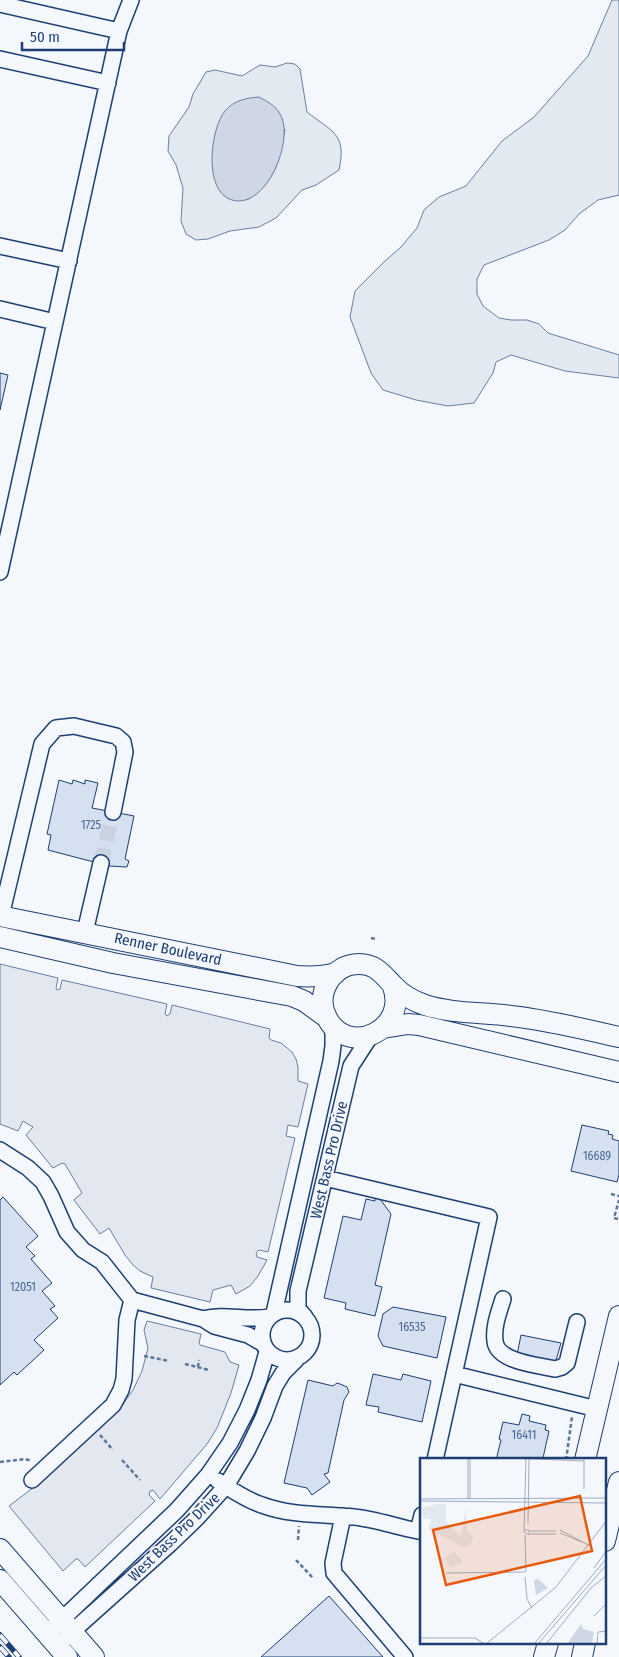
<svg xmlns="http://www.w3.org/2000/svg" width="619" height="1657" viewBox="0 0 619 1657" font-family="'Fira Sans Condensed',sans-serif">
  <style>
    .green { fill: #e3e9f0; stroke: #687fa3; fill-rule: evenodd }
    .parking { fill: #e3e8f0; stroke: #687fa3 }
    .water { fill: #cfd7e4; stroke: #687fa3 }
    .building { fill: #d5e0f0; stroke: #1d3f73 }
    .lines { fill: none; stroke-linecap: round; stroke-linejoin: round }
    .minor-tunnel { stroke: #c9d2e0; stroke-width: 15; stroke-dasharray: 15 8; stroke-linecap: butt }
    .minor-casing { stroke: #1d3f73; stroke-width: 18 }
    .major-casing { stroke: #1d3f73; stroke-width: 22 }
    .path { stroke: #5e769c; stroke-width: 2.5; stroke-dasharray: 4 2.5; stroke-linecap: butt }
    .minor { stroke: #f4f7fb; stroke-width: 15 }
    .major { stroke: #f4f7fb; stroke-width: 20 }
    .rail-casing { stroke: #1d3f73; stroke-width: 5.5 }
    .rail { stroke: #f4f7fb; stroke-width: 4; stroke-dasharray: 11; stroke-linecap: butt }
    .labels { text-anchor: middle; stroke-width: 4; stroke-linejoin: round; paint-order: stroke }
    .number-label { font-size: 12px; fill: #4b6792 }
    .street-label { font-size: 15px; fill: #1d3f73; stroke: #f4f7fb }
    .inset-road { fill: none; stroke: #9eadc5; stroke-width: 1 }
    .view { fill: #e8590c; fill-opacity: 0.15; stroke: #e8590c; stroke-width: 2.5 }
    .inset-edge { fill: none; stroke: #1d3f73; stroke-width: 2.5 }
  </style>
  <rect width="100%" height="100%" fill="#f4f7fb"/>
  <path class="green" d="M612 0H619V195L598 200 579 214 565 230 549 240 484 265 477 279V294L483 306 499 318 511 320H527L539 324 548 333 619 355V378L565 371 511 355 496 362 493 373 474 403 448 406 416 400 383 390 371 373 350 317 355 291 384 262 401 247 417 228 424 210 439 197 466 186 502 141 534 117 588 56Z
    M287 63 295 64 300 69 307 112C332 132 347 133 339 170L316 185 302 190 276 218 259 227 230 231 208 239 196 240 186 234 181 221 183 188 176 165 168 151 169 136 189 107 193 94 206 72 215 70 242 76 260 65 275 67ZM285 129C279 162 276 181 247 200Z"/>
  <path class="parking" d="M0 964 58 978 56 988 57 990 60 989 62 980 167 1004 165 1014 167 1016 170 1014 172 1005 270 1029 269 1038 271 1040 281 1043 292 1052 296 1059 298 1067V1081L308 1084 298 1127 288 1125 286 1136 295 1138 268 1252 259 1250 256 1253 257 1257 267 1260 258 1276 250 1286 236 1294 231 1285 213 1290 210 1302 151 1288 153 1277 140 1271 133 1265 125 1255 109 1228 100 1234 74 1200 82 1193 65 1164 62 1163 53 1168 26 1135 33 1127 23 1121 18 1131 0 1124Z
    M147 1321 201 1334 199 1343 200 1345 225 1352 230 1362 239 1365 231 1393 217 1428 207 1444 160 1499 153 1490 150 1491 149 1495 155 1501 85 1567 78 1559H76L63 1571 9 1506 38 1484 121 1407 133 1390 142 1371 148 1348 144 1330Z"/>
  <path class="water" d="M259 97C268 102 275 105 280 114 295 138 267 210 232 200 203 192 210 129 225 111 234 100 247 98 259 97Z"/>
  <path class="building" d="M0 373 8 375 0 410Z
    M59 780 72 784 73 780 85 784V780L98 783 92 808 134 816 125 859 129 861 127 867 109 866 48 850 51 835 47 834Z
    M582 1125 609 1131 608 1134 613 1135 612 1139 619 1141V1175L617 1182 571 1171Z
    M3 1197 38 1236 26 1247 35 1256 31 1259 52 1283 42 1291 55 1306 50 1309 58 1318 34 1340 44 1350 17 1375 14 1372 0 1385V1200Z
    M375 1197 380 1199 391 1214 375 1285 382 1287 375 1316 345 1309 346 1303 324 1298 343 1216 361 1220 366 1199 375 1201Z
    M393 1307 446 1317 437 1358 383 1346 378 1336 383 1314Z
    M521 1335 561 1343 555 1364 517 1355Z
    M373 1374 401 1380 403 1374 431 1381 422 1422 378 1412 379 1407 366 1405Z
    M308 1380 333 1386 337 1383 340 1384 347 1387 349 1392 344 1400 328 1473 324 1474 330 1482 312 1495 307 1488 284 1483Z
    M522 1414 530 1416 529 1421 546 1425 545 1430 549 1431 543 1458 544 1460H496L501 1440 499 1439 503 1422 519 1425Z
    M329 1596 383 1657H261Z"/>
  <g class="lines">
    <path class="minor-tunnel" d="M101 863 113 812"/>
    <defs>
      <path id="minor" d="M0 4 119 31
        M0 59 108 83
        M0 246 69 261
        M0 309 55 322
        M0 572 119 31 131 0
        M1 916 42 744 56 728 74 726 116 736 123 742 125 752 113 812
        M85 932 101 863
        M0 1150 28 1168 43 1182 51 1196 67 1232 83 1250 102 1262 132 1300 203 1319 214 1326 248 1335 262 1343
        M325 1178 489 1217 435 1460
        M503 1299C499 1312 493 1327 495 1341 497 1362 538 1365 555 1369L562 1367 567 1363 577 1322
        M262 1335a25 25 0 1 1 50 0a25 25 0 1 1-50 0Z
        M274 1313 331 1061 333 1046V1026
        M305 1317 298 1309V1291L351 1066 371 1035
        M203 1319C225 1313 246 1321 269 1317
        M454 1374 597 1409
        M32 1480 113 1405 121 1390 124 1379 127 1320 132 1300
        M218 1481C232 1490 246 1500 262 1505 291 1516 323 1514 354 1517 375 1519 397 1527 418 1531L422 1515
        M343 1516 333 1563 334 1573 405 1657
        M54 1627 177 1510 208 1475 230 1443 247 1410 259 1380 267 1352
        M65 1638 170 1544 197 1518 226 1486 247 1451 263 1418 275 1386 283 1373 297 1359"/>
      <path id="major" d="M0 916 297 976C311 977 322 977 336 973
        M0 937 113 963 292 996 304 1001 326 1017
        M392 984C411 1029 348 1059 327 1018 314 994 332 964 359 964 376 964 383 975 393 985 401 994 413 1001 425 1005 453 1014 483 1012 511 1016 548 1020 583 1029 619 1037
        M383 1028 408 1024 419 1025 619 1072
        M585 1460 619 1316
        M605 1541 619 1482
        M0 1549 94 1657
        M0 1580 67 1657
        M544 1657 548 1643
        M582 1657 585 1643"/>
    </defs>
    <use href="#minor" class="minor-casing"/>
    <use href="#major" class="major-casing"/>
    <path class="path" d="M371 938 376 939
      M611 1194 619 1196
      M618 1219 614 1218 619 1200
      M144 1356 169 1361
      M185 1364 209 1370
      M198 1367 199 1360
      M100 1435 113 1450
      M122 1460 140 1480
      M566 1460 572 1417
      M0 1462 25 1459 32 1461
      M298 1540 299 1526
      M296 1560 313 1578"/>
    <use href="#minor" class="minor"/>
    <use href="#major" class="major"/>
    <defs>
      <path id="rail" d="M0 1635 19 1657
        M0 1647 9 1657"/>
    </defs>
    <use href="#rail" class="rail-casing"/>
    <use href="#rail" class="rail"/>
  </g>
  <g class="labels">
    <g class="number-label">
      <text x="91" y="829">1725</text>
      <text x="597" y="1160">16689</text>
      <text x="23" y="1291">12051</text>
      <text x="412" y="1331">16535</text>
      <text x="524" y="1439">16411</text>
    </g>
    <g class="street-label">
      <text transform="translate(168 949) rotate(12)" y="5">Renner Boulevard</text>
      <text transform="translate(329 1160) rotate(-77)" y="5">West Bass Pro Drive</text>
      <text transform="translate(174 1537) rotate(-44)" y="5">West Bass Pro Drive</text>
    </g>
  </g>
  <g transform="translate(420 1458)">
    <rect width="186" height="186" fill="#f4f7fb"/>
    <path d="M16 46H26V64L41 79 46 49 47 74 53 79 51 86 44 89 9 71 11 61H3L2 50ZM34 93 43 104 34 109 28 107 25 99Z" fill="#e3e9f0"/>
    <path d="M118 121 128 130 116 137 114 122ZM161 166 163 171 174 174 172 186H147Z" fill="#cfd7e4"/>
    <path class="inset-road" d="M48 0V41M50 0V41M96 0 164 3M164 31V0M0 41 187 40M0 43 187 45M108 65 109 0M105 72H109V77L104 74 106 0M140 72 170 88M110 73H136M140 75 162 84M110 76H136M105 77 106 114M174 110 187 92M26 115 105 114M105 119 107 141 112 150M174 158 187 145M0 180H55L65 186M66 186 136 129 187 62M114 186 187 100M118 186 187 106M126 186 171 130 187 117M177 186 178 174 187 173"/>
    <path class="view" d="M160 38 172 93 26 127 13 72Z"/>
    <rect width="186" height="186" class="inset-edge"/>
  </g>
  <path d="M22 42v8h102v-8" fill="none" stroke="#1d3f73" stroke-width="2.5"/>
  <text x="30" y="42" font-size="15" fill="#1d3f73" stroke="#f4f7fb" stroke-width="4" paint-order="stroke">50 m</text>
</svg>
